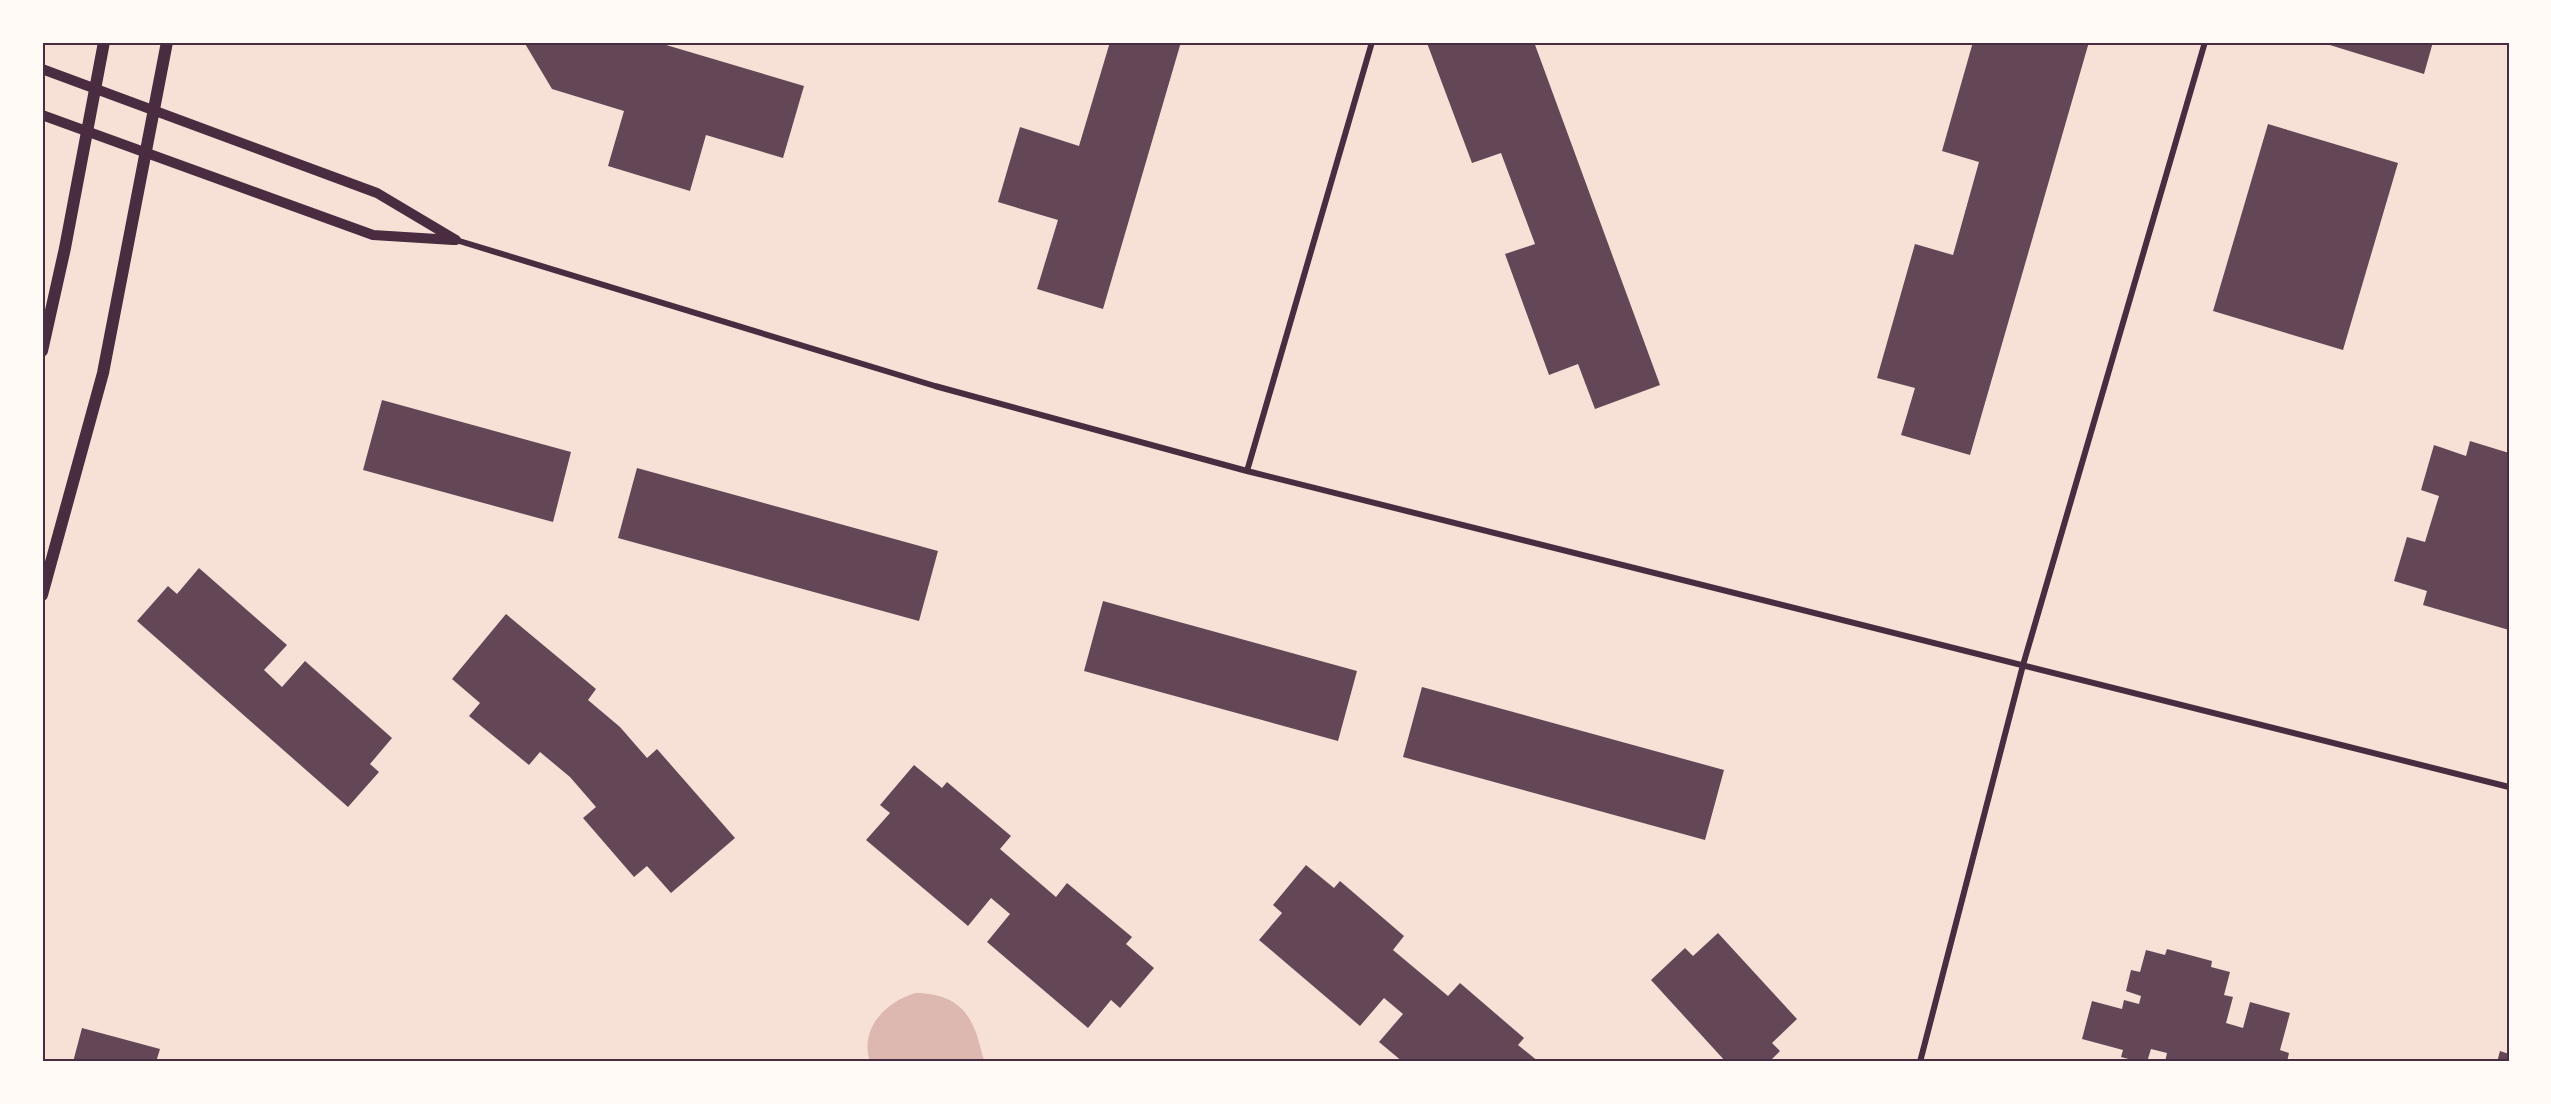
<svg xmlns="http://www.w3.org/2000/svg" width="2551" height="1104" viewBox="0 0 2551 1104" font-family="'Nunito Sans',sans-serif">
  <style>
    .water { fill: #dcb8b0 }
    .building { fill: #644757 }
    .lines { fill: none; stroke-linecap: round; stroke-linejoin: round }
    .minor { stroke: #4a2c40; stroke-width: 6 }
    .tertiary { stroke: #4a2c40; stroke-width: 10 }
    .secondary { stroke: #4a2c40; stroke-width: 12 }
    .neatline { fill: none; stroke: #4a2c40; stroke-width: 2 }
  </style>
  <rect width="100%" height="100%" fill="#f7e1d7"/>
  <path class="water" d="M915 993C940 993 963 1001 973 1026 979 1037 980 1050 985 1062H870C859 1028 886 1002 915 993Z"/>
  <path class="building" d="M524 42H656L804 86 783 158 706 135 690 191 608 166 624 111 552 89Z
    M1110 42H1181L1103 309 1037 289 1058 220 998 202 1020 127 1079 146Z
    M1431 42H1534L1660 385 1595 409 1578 364 1549 375 1505 254 1535 244 1501 153 1472 163 1427 43Z
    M1973 42H2089L1970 455 1901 435 1915 388 1877 378 1915 244 1953 255 1979 162 1942 151Z
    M2320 42H2433L2424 74Z
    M2268 124 2398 163 2343 350 2213 311Z
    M382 400 571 452 553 522 363 470Z
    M2470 441 2509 453V630L2423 605 2427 591 2394 581 2407 537 2425 542 2439 496 2421 490 2434 445 2466 456Z
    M637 468 938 551 919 621 618 538Z
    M199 568 287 645 264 670 282 687 305 661 392 738 370 764 379 772 348 807 137 621 168 586 177 594Z
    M1103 601 1357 671 1338 741 1084 671Z
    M506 614 596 689 588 700 620 727 647 758 657 749 735 838 671 893 647 866 634 877 583 818 596 807 570 777 540 752 529 765 469 716 480 703 452 679Z
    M1422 687 1724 770 1705 840 1403 757Z
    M914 765 942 788 947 782 1011 836 1000 849 1056 897 1067 883 1132 937 1126 944 1154 968 1120 1008 1111 1000 1088 1028 987 942 1010 914 991 898 968 926 866 840 890 813 880 805Z
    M1306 865 1334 888 1340 881 1404 936 1393 950 1448 996 1460 983 1524 1038 1518 1045 1539 1062H1403L1379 1042 1403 1014 1384 998 1360 1026 1259 940 1282 913 1273 905Z
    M1718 933 1797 1019 1772 1043 1780 1051 1769 1062H1726L1651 980 1685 948 1693 956Z
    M2167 949 2212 961 2211 967 2230 972 2224 995 2233 997 2226 1023 2243 1028 2250 1002 2290 1013 2280 1050 2289 1053 2287 1062H2165L2167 1053 2151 1049 2147 1062H2140L2121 1057 2123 1050 2082 1039 2092 1001 2122 1009 2124 1000 2139 1004 2141 996 2126 991 2131 970 2140 972 2146 950 2165 955Z
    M82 1028 160 1049 156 1062H73Z
    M2500 1051 2509 1054V1062H2497Z"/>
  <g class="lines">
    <path class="minor" d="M456 240 935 386 1247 471 2509 787
      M1247 471 1372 42
      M1920 1062 2023 665 2205 42"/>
    <path class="tertiary" d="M42 69 377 193 456 240
      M42 115 373 235 453 240"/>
    <path class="secondary" d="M42 351 65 248 104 42
      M42 595 103 373 167 42"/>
  </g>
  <rect width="2551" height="1104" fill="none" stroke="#fffaf5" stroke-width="87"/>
  <rect x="44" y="44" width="2464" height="1016" class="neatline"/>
</svg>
